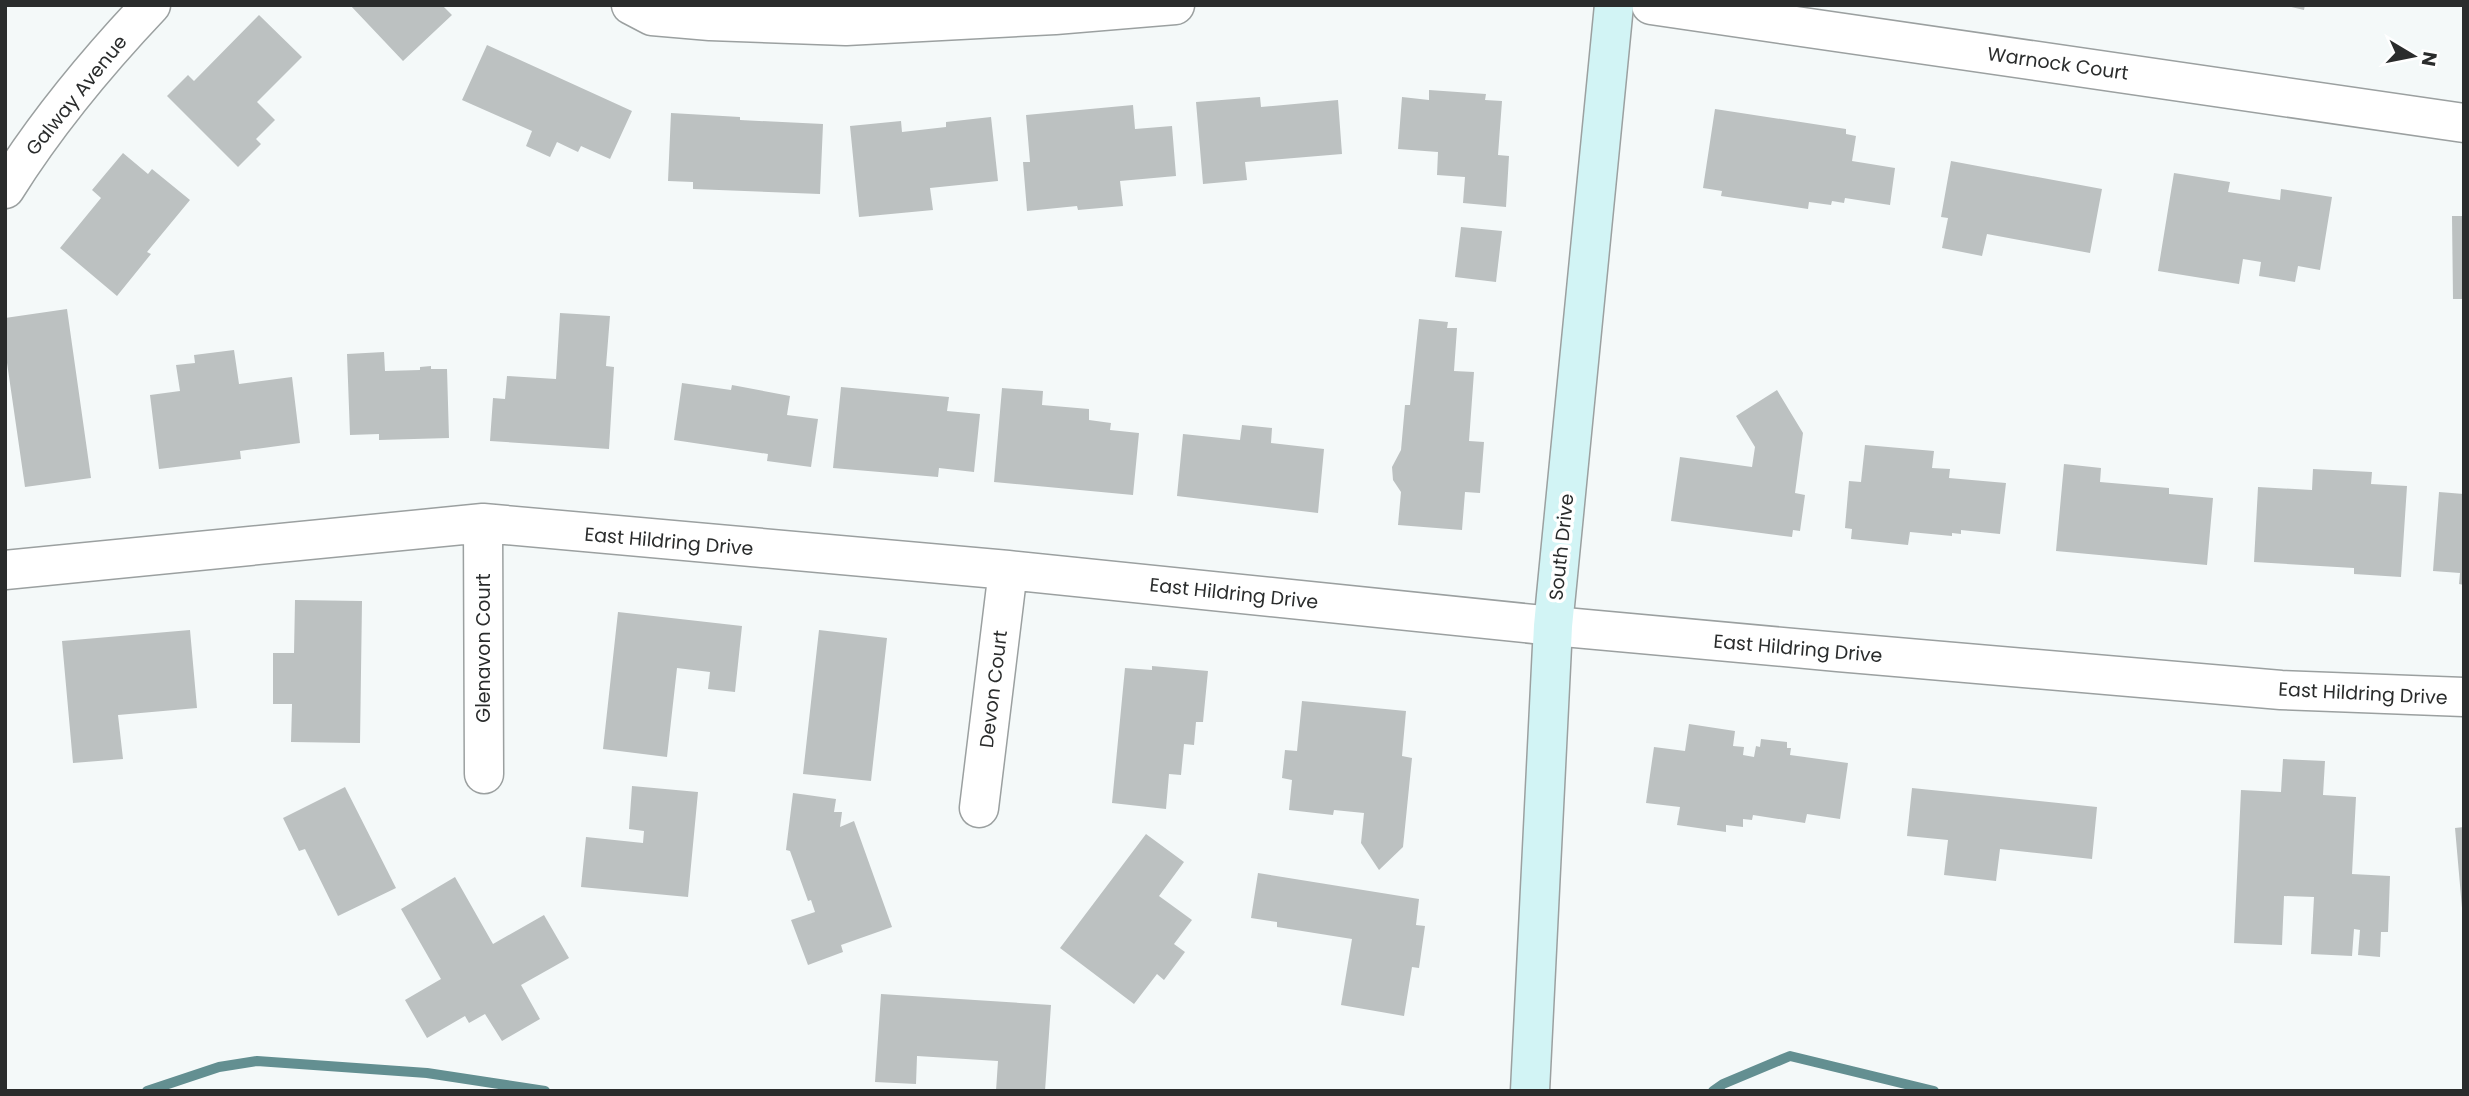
<svg xmlns="http://www.w3.org/2000/svg" width="2469" height="1096" viewBox="0 0 2469 1096" font-family="Poppins,sans-serif">
  <style>
    .lines { fill: none; stroke-linecap: round; stroke-linejoin: round }
    .stream { stroke: #638f91; stroke-width: 10 }
    .building { fill: #bcc1c1 }
    .street-casing { stroke: #9ba0a0; stroke-width: 41 }
    .secondary-casing { stroke: #9ba0a0; stroke-width: 41 }
    .street { stroke: #fff; stroke-width: 38 }
    .secondary { stroke: #d2f4f5; stroke-width: 38 }
    .labels { text-anchor: middle; stroke-width: 7; stroke-linejoin: round; paint-order: stroke }
    .street-label { font-size: 19px; fill: #2a2c2c; stroke: #fff }
  </style>
  <rect width="100%" height="100%" fill="#f4f9f9"/>
  <g class="lines">
    <path class="stream" d="M147 1091 219 1067 257 1061 427 1073 545 1091
      M1713 1091 1723 1084 1790 1056 1934 1091"/>
  </g>
  <path class="building" d="M350 5H442L452 15 403 61Z
    M2283 5H2305L2304 10Z
    M259 15 302 57 257 102 275 120 256 139 261 144 238 167 167 96 188 75 194 81Z
    M487 45 632 111 610 159 581 146 578 152 557 142 550 157 526 146 532 131 462 100Z
    M1429 90 1486 94 1485 100 1502 101 1498 155 1509 156 1506 207 1463 203 1465 177 1437 175 1438 152 1398 149 1402 97 1429 100Z
    M1260 97 1261 107 1338 100 1342 154 1245 162 1247 180 1203 184 1196 102Z
    M1133 105 1135 129 1172 126 1176 176 1120 181 1123 206 1078 210 1077 206 1027 211 1023 162H1030L1026 115Z
    M1715 109 1846 129V134L1856 136 1852 161 1895 168 1890 205 1845 198 1844 203 1832 201 1831 205 1809 202 1808 209 1721 196 1722 191 1703 188Z
    M671 113 740 117V120L823 124 820 194 693 189V182L668 181Z
    M991 117 998 181 930 188 933 210 859 217 850 126 901 121 902 132 946 127V122Z
    M123 153 148 174 152 169 190 200 147 252 151 254 117 296 60 248 101 198 92 190Z
    M1951 161 2102 189 2090 253 1987 234 1982 256 1942 248 1948 218 1941 217Z
    M2174 173 2230 182 2228 192 2280 200 2281 189 2332 197 2320 270 2298 266 2295 282 2259 276 2261 262 2243 259 2239 284 2158 271Z
    M2452 216H2464V299H2453Z
    M1461 227 1502 231 1496 282 1455 277Z
    M67 309 91 478 25 487 5 349V318Z
    M560 313 610 316 606 366 614 367 609 449 490 441 493 398 505 399 507 376 556 379Z
    M1419 319 1448 322 1447 328H1457L1454 371 1474 372 1469 441 1484 442 1480 493 1465 492 1462 530 1398 525 1401 492 1393 480 1392 467 1401 450 1405 405H1410Z
    M234 350 239 384 292 377 300 443 240 451 241 459 159 469 150 395 180 391 176 365 195 363 194 355Z
    M384 352 385 371 420 370V367L431 366V369H447L449 438 379 440V434L350 435 347 354Z
    M682 383 731 390 732 385 790 396 787 415 818 419 811 467 767 461 768 454 674 440Z
    M841 387 949 397 947 411 980 414 974 472 939 468 938 477 833 468Z
    M1002 388 1043 391 1042 405 1089 409V420L1111 423 1110 430 1139 433 1133 495 994 482Z
    M1777 390 1803 433 1795 493 1805 495 1800 531 1793 530 1792 537 1671 521 1680 457 1752 467 1755 447 1736 416Z
    M1242 425 1272 428 1271 443 1324 449 1318 513 1177 496 1183 434 1240 440Z
    M1865 445 1934 451 1932 468 1950 469 1949 478 2006 483 2000 534 1961 530V534L1952 533V536L1910 532 1908 545 1851 539 1852 529 1845 528 1849 481 1861 482Z
    M2064 464 2101 468 2100 482 2169 488V494L2213 498 2207 565 2056 551Z
    M2313 469 2372 472 2371 484 2407 486 2401 577 2354 574V568L2254 562 2258 487 2312 490Z
    M2439 492 2464 494V585L2459 584 2460 573 2433 571Z
    M295 600 362 601 360 743 291 742 292 704H273V653H294Z
    M618 612 742 626 735 692 708 689 710 672 677 668 667 757 603 749Z
    M190 630 197 708 118 715 123 759 73 763 62 641Z
    M819 630 887 638 871 781 803 774Z
    M1152 666 1208 671 1203 722H1196L1194 745 1184 744 1181 775 1169 774 1166 809 1112 803 1125 668 1152 670Z
    M1302 701 1406 711 1402 756 1412 758 1403 847 1379 870 1361 843 1364 813 1334 810 1333 815 1289 810 1292 780 1282 778 1285 750 1297 751Z
    M1689 724 1735 731 1733 746 1744 747 1743 755 1754 757 1756 746 1760 747 1761 739 1787 742V748H1791L1790 755 1848 763 1840 819 1807 814 1805 823 1753 815 1752 820 1743 819V827L1726 825V832L1677 825 1680 807 1646 803 1654 747 1685 751Z
    M2283 759 2325 761 2323 795 2356 797 2352 874 2390 876 2388 932H2381L2380 957 2358 955 2360 930 2354 929 2352 956 2311 954 2314 897 2284 896 2282 945 2234 943 2241 790 2281 792Z
    M632 786 698 792 688 897 581 887 586 837 643 843 644 831 629 829Z
    M345 787 396 888 338 916 305 849 299 851 283 818Z
    M1912 788 2097 807 2092 859 2000 849 1996 881 1944 875 1948 840 1907 836Z
    M793 793 836 799 834 812H842L840 827 854 821 892 927 841 945 843 952 808 965 791 920 815 912 811 900 808 901 790 851 786 850Z
    M2464 827V908H2462L2455 828Z
    M1146 834 1184 862 1159 896 1192 920 1174 944 1185 952 1164 980 1157 974 1134 1004 1060 948Z
    M1258 873 1419 899 1416 925 1425 926 1419 968 1412 967 1404 1016 1341 1005 1352 939 1277 927V922L1251 918Z
    M455 877 493 944 544 915 569 958 521 985 540 1019 502 1041 485 1014 469 1023 465 1016 427 1038 405 1000 441 979 401 909Z
    M881 994 1051 1005 1045 1091H996L998 1061 917 1056 916 1084 875 1082Z"/>
  <g class="lines">
    <defs>
      <path id="street" d="M631 5 652 16 710 21 846 26 1055 15 1175 5
        M1651 5 2464 123
        M5 189C47 122 97 62 151 5
        M483 523 484 774
        M5 570 483 523 1008 570 1553 626 1838 652 2281 690 2464 697
        M979 808 1008 570"/>
      <path id="secondary" d="M1530 1091 1553 626 1614 5"/>
    </defs>
    <use href="#street" class="street-casing"/>
    <use href="#secondary" class="secondary-casing"/>
    <use href="#street" class="street"/>
    <use href="#secondary" class="secondary"/>
  </g>
  <g class="labels">
    <g class="street-label">
      <text transform="translate(2058 63) rotate(8)" y="7">Warnock Court</text>
      <text transform="translate(76 95) rotate(-51)" y="7">Galway Avenue</text>
      <text transform="translate(669 541) rotate(5)" y="7">East Hildring Drive</text>
      <text transform="translate(1561 547) rotate(-84)" y="7">South Drive</text>
      <text transform="translate(1234 593) rotate(6)" y="7">East Hildring Drive</text>
      <text transform="translate(483 648) rotate(-90)" y="7">Glenavon Court</text>
      <text transform="translate(1798 648) rotate(5)" y="7">East Hildring Drive</text>
      <text transform="translate(993 689) rotate(-83)" y="7">Devon Court</text>
      <text transform="translate(2363 693) rotate(3)" y="7">East Hildring Drive</text>
    </g>
  </g>
  <rect width="2469" height="1096" fill="none" stroke="#2a2c2c" stroke-width="14"/>
  <g transform="translate(2413 56) rotate(100)" stroke="#ffffff" stroke-width="5" paint-order="stroke">
  <path d="M0-5L12 26L0 18L-12 26Z" fill="#2a2c2c"/>
  <text y="-10" font-size="19" font-weight="bold" text-anchor="middle" fill="#2a2c2c">N</text>
  </g>
</svg>
